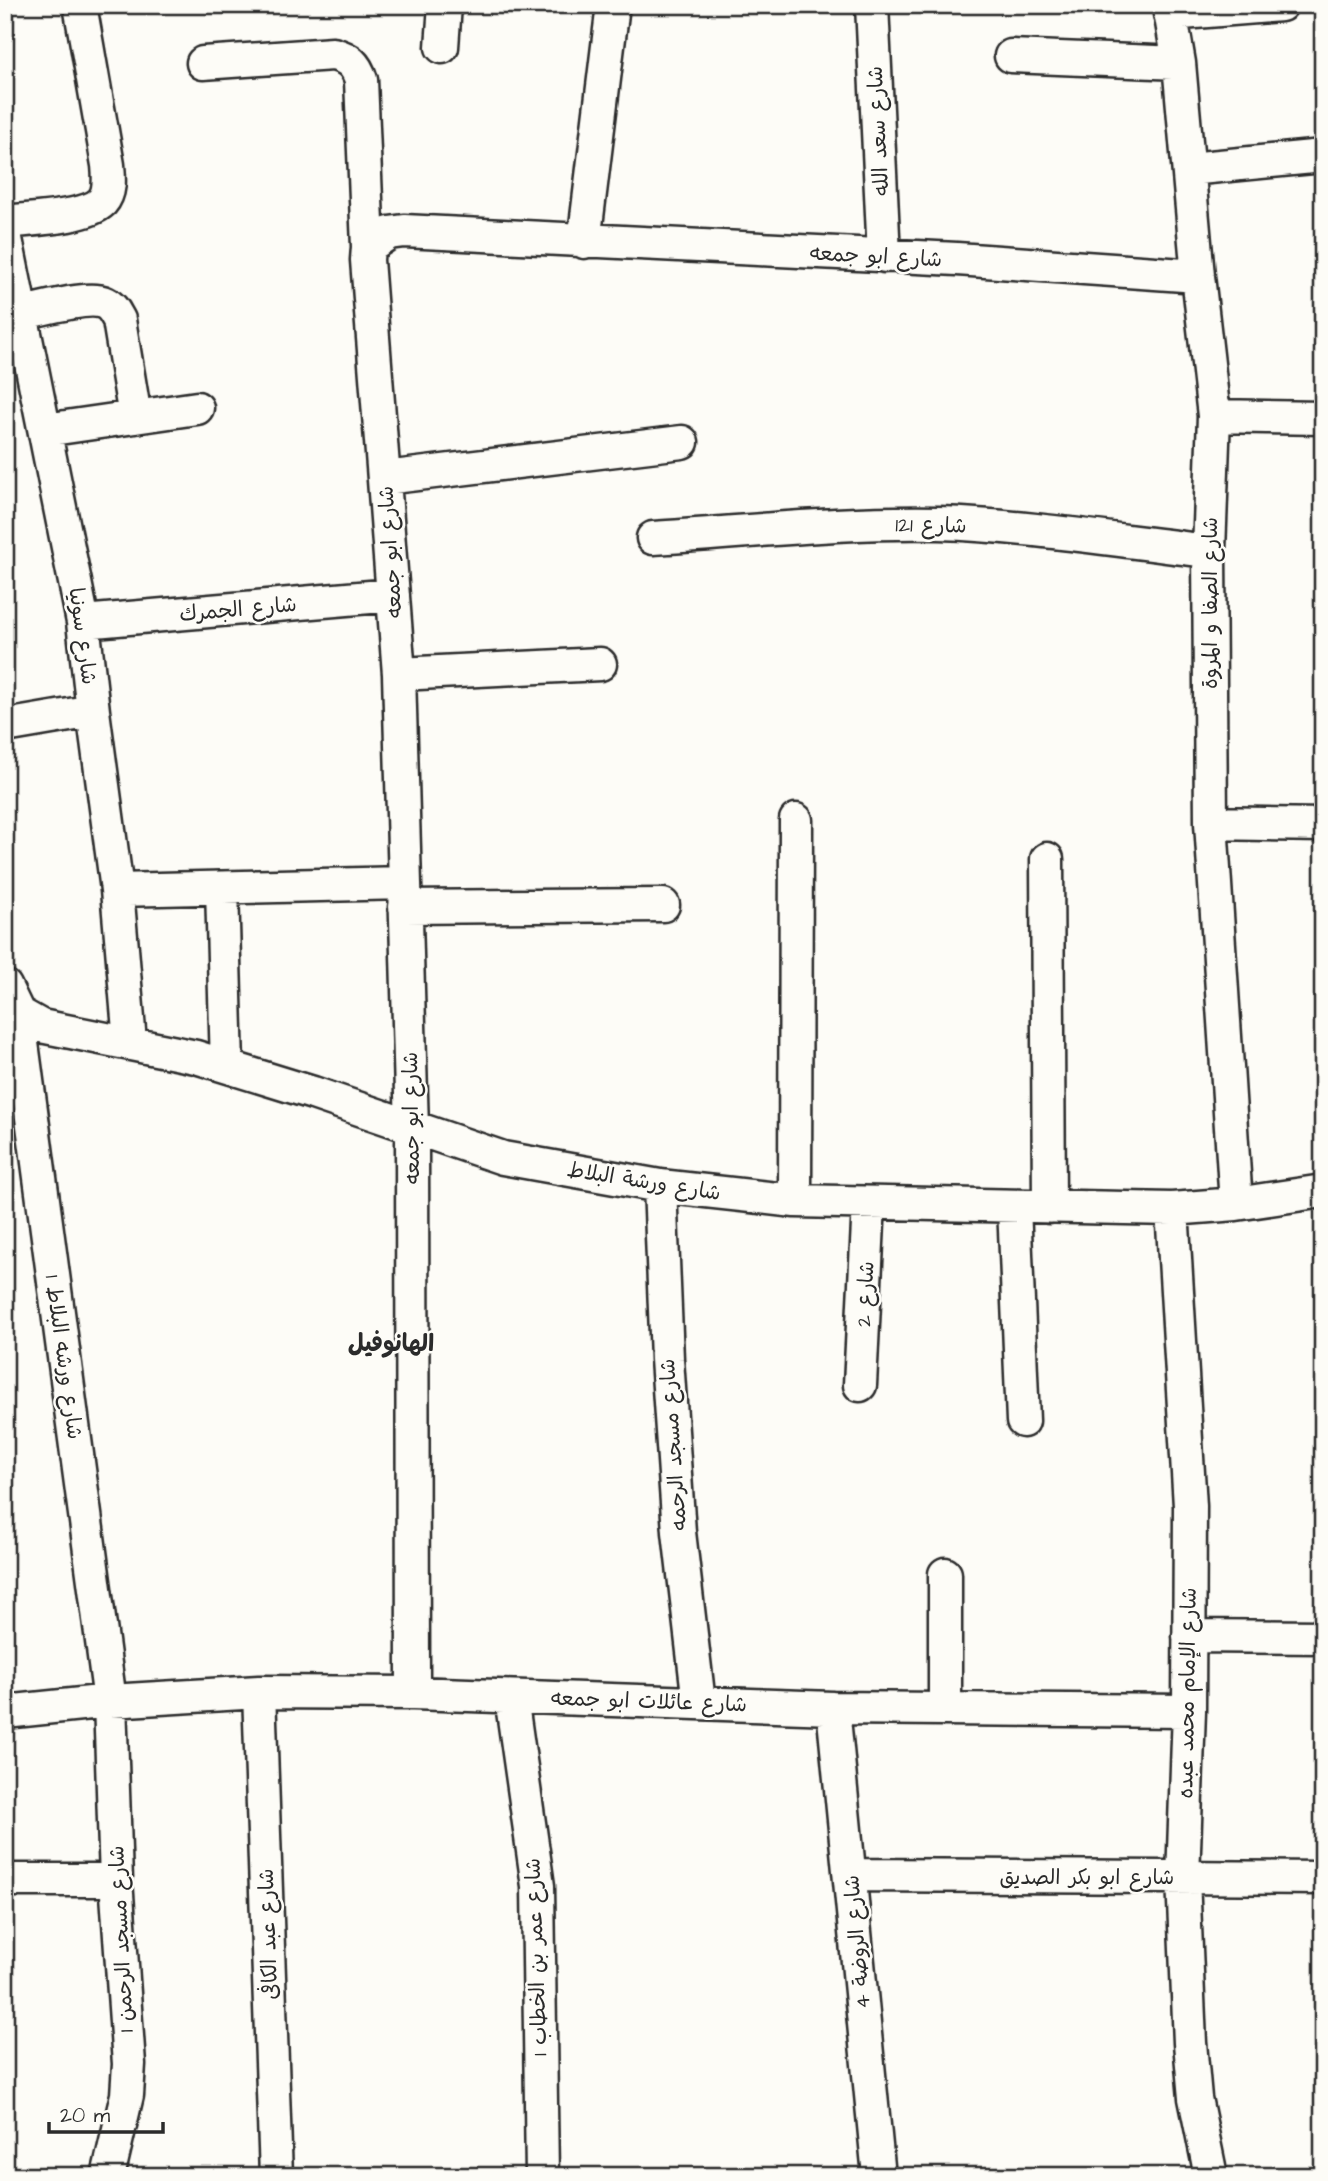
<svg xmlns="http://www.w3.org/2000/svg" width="1328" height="2181" viewBox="0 0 1328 2181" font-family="'Architects Daughter','Playpen Sans Arabic',sans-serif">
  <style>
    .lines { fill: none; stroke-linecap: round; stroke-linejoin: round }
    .street-casing { stroke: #2b2b2b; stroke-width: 37 }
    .street { stroke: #fdfcf7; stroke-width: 32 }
    .labels { text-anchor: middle; stroke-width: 5; stroke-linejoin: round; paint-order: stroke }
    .street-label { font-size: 21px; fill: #2b2b2b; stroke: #fdfcf7 }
    .quarter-label { font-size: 24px; font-weight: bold; fill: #2b2b2b; stroke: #fdfcf7 }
  </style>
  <rect width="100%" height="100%" fill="#fdfcf7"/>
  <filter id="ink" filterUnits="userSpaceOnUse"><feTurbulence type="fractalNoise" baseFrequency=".0143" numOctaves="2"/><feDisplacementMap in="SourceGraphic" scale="14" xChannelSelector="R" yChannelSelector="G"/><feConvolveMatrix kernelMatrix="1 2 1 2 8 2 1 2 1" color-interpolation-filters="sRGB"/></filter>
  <g filter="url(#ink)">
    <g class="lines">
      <defs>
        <path id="street" d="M872 5 884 256
          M1169 5 1179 63 1198 276 1214 416 1209 551 1211 823 1236 1204
          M1170 14 1281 5
          M442 47 445 5
          M1011 56 1179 63
          M203 63 333 54C349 58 356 64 361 80L368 247
          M1189 169 1323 156
          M5 222C28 219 86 218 102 202 111 192 109 177 108 165L80 5
          M5 234 83 622 93 711 117 890 130 1042
          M584 242 613 5
          M21 313C40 310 89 295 105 303 113 307 115 313 119 320L135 417
          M1214 416 1323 418
          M45 430 197 408
          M385 478 682 442
          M653 538C748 532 844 521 939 523 1029 526 1120 541 1209 551
          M83 622 393 595
          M399 674 600 664
          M5 726 93 711
          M1211 823 1323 825
          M1047 859 1049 1207
          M222 888 227 1066
          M117 890 405 883
          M405 907 663 905
          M5 986 18 1013 41 1026 196 1057 313 1093 503 1158 660 1186 795 1201 1172 1209 1236 1204 1323 1191
          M18 1013 110 1701 116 1880 129 2064 127 2095 108 2176
          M660 1186 667 1359 679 1532 699 1703
          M795 1201 796 820
          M1014 1206 1023 1421
          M1172 1209 1190 1506 1189 1711 1183 1878 1190 2043 1195 2098 1211 2176
          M860 1385 869 1203
          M945 1574V1708
          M1189 1636 1323 1637
          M259 1692 276 2176
          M413 1693 412 1129 399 674 367 260 368 247 389 233 404 231 957 259 1198 276
          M511 1697 538 1886 542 2176
          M833 1708 879 2176
          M5 1712 110 1701 259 1692 413 1693 833 1708 1189 1711
          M851 1875 1323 1878
          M5 1880H116"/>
      </defs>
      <use href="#street" class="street-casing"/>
      <use href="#street" class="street"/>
    </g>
  </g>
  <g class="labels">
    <g class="street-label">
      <text transform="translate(878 131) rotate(-93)" y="7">شارع سعد الله</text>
      <text transform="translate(876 256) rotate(3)" y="7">شارع ابو جمعه</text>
      <text transform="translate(931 525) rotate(1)" y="7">شارع 121</text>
      <text transform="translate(390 552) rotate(-94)" y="7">شارع ابو جمعه</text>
      <text transform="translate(1210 603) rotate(-90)" y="7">شارع الصفا و المروة</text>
      <text transform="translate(238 609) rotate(-5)" y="7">شارع الجمرك</text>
      <text transform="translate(83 636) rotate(82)" y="7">شارع سونيا</text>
      <text transform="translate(411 1118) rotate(-91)" y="7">شارع ابو جمعه</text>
      <text transform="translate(644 1181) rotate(9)" y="7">شارع ورشة البلاط</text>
      <text transform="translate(865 1294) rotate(-87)" y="7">شارع 2</text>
      <text transform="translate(64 1357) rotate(82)" y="7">شارع ورشه البلاط 1</text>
      <text transform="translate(673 1445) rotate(-94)" y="7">شارع مسجد الرحمه</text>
      <text transform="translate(1187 1693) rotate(-89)" y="7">شارع الإمام محمد عبده</text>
      <text transform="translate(649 1701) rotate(2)" y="7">شارع عائلات ابو جمعه</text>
      <text x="1087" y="1884">شارع ابو بكر الصديق</text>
      <text transform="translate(268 1934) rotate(-92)" y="7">شارع عبد الكافى</text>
      <text transform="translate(121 1939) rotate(-93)" y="7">شارع مسجد الرحمن 1</text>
      <text transform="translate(857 1942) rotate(-95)" y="7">شارع الروضة 4</text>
      <text transform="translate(536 1957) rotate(-92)" y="7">شارع عمر بن الخطاب 1</text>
    </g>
    <g class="quarter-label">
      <text x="391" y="1351">الهانوفيل</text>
    </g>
  </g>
  <rect width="1328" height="2181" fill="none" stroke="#fdfcf7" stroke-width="28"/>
  <rect x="14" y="14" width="1300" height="2153" fill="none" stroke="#2b2b2b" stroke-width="2.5" filter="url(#ink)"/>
  <path d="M49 2122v10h114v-10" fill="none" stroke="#2b2b2b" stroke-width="3.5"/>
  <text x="60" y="2122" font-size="21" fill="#2b2b2b" stroke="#fdfcf7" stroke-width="5" paint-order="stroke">20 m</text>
</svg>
